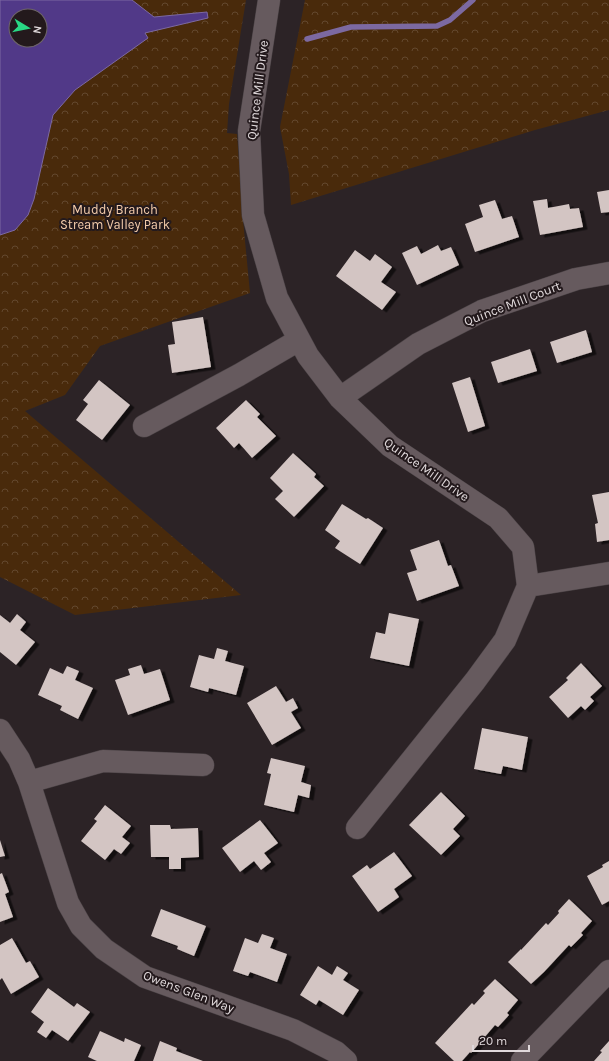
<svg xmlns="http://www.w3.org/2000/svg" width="609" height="1061" viewBox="0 0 609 1061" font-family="Karla,sans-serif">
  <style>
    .forest { fill: url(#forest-crowns); fill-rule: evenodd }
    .water { fill: #513988; stroke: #7c69a1; fill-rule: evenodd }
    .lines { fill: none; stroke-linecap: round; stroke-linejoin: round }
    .stream { stroke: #7c69a1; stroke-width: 5.5 }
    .building { fill: #d3c5c3; filter: url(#shadow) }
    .minor-casing { stroke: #494144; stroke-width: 23 }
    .minor { stroke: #665a5e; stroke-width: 22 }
    .labels { text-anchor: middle; stroke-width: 4; stroke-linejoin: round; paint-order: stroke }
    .street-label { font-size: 13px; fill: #e0d9db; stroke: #23191c }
    .park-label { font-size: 13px; fill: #f4ccab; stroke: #23191c }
  </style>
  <defs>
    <pattern id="forest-crowns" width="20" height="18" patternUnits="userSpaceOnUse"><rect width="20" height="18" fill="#492a0b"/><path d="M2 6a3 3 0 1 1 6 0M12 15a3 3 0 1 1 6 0" fill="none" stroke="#63482e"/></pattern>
    <filter id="shadow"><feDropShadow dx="4.5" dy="2.5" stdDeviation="0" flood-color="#0009"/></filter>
  </defs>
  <rect width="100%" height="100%" fill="#2c2326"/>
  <path class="forest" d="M0 0H246L229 104 227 133 237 134 243 220 250 293 100 346 65 395 25 411 241 595 75 615 0 577ZM16 16H40V40H16Z
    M305 0H609V110L535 130 291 205 289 174 280 127Z"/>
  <path class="water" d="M0 0H132L154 17 207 12 208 18 145 33 148 38 75 90 53 115 34 199 28 215 15 230 0 235ZM16 16H40V40H16Z"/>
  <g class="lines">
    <path class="stream" d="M307 39 351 27 437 26 450 20 473 0"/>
  </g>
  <path class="building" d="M609 190V212L601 213 597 192Z
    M547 199 548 208 569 204 570 209 579 208 583 227 540 235 533 201Z
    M495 200 502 219 512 216 519 237 475 252 465 224 483 217 479 205Z
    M438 245 441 251 451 247 459 265 417 285 402 253 417 246 421 254Z
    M355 250 370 261 375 254 392 267 381 282 396 292 382 310 336 276Z
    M203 317 211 367 172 373 168 345 175 344 172 322Z
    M586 330 592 352 557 363 550 342Z
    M530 349 537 371 498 383 491 362Z
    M470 377 485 426 468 432 452 383Z
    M99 380 130 405 102 440 76 420 88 404 83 400Z
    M246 400 260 414 257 417 276 436 252 458 239 443 234 448 216 428Z
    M293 453 316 474 314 477 324 486 294 517 275 499 283 491 270 478Z
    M609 492V540L597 542 595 524 598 523 592 495Z
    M342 504 366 519 368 518 383 528 360 564 335 548 340 541 325 530Z
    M439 540 448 566 451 565 459 586 417 601 407 573 417 570 410 550Z
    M389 613 419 619 409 666 370 658 376 632 385 634Z
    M17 614 26 622 20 630 35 642 16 665 0 652V615L10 623Z
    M217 648 228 651 225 661 244 666 236 695 209 688 208 692 190 687 199 655 214 659Z
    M581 663 602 686 590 697 594 701 585 710 581 706 568 718 549 697 568 680 566 678Z
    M141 665 144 674 160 669 170 700 128 715 115 680 130 675 128 669Z
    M67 666 79 671 75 680 93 688 78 719 60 710 62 706 38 695 50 668 63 674Z
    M276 686 286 702 293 698 298 708 291 712 301 728 272 745 247 703Z
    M482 728 528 737 522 770 503 766 501 774 474 769Z
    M271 758 305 766 301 782 311 785 309 798 298 795 294 812 264 805 271 774 267 773Z
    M441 792 465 816 453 829 460 836 441 855 409 825Z
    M105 805 131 826 122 837 130 843 121 854 114 849 105 860 81 841 97 821 94 819Z
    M260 820 278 843 264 853 271 862 261 870 254 861 240 872 222 848Z
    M150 825H170L171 829 198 828 199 857 181 858V869H169V857H151Z
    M0 840 5 856 0 857Z
    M394 852 412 876 394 889 399 897 378 912 352 876 367 865 370 869Z
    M609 861V901L602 905 587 876 603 867 602 865Z
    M2 873 9 892 5 894 13 917 0 922V874Z
    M569 899 592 921 581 933 583 935 571 947 569 945 544 972 531 984 508 962 521 949V950L546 923 548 925 559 913 558 911Z
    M161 909 206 926 194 956 177 949 178 946 151 936Z
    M262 934 274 938 270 948 287 954 277 982 250 972 248 976 233 971 245 938 258 943Z
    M12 938 26 963 30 961 39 977 11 994 2 978 0 980V945Z
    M318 966 332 975 337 966 348 973 343 980 359 990 343 1015 319 1000 316 1005 300 995Z
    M495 979 518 1000 507 1013 509 1015 498 1027 495 1025 471 1053 470 1052 462 1061H454L435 1043 472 1003 474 1005 485 993 483 991Z
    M48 988 74 1007 77 1003 90 1012 68 1041 52 1030 46 1038 37 1032 44 1022 31 1012Z
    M100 1031 124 1042 125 1038 141 1045 134 1061H97L88 1057Z
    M160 1041 177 1048 176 1051 203 1061H153Z
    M609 1041V1061H594L602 1052 600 1051Z"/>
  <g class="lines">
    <defs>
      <path id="minor" d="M269 0 249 131 253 215 277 298 308 356 340 398 390 446 498 518 523 547 528 586 505 640 475 681 357 828
        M340 398 418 344 482 311 576 279 609 273
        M144 426 239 375 299 340
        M528 586 609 573
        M0 730 19 759 29 782 68 903 81 926 104 949 145 977 293 1030 336 1052 346 1061
        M29 782 103 761 203 765
        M522 1061 609 971"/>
    </defs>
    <use href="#minor" class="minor-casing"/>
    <use href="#minor" class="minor"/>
  </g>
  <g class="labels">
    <g class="street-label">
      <text transform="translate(257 90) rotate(-83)" y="5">Quince Mill Drive</text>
      <text transform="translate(512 303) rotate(-21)" y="5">Quince Mill Court</text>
      <text transform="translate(427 469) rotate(35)" y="5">Quince Mill Drive</text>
      <text transform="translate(189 991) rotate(21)" y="5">Owens Glen Way</text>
    </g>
    <g class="park-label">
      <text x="115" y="214">Muddy Branch<tspan x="115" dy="15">Stream Valley Park</tspan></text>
    </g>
  </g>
  <g transform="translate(28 28) rotate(100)"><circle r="19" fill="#23191c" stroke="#6f6668"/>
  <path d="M0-3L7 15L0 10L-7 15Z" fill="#29d885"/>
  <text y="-6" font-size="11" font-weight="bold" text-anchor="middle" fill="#e0d9db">N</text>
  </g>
  <path d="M473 1045v6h56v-6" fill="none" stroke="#e0d9db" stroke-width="2"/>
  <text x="479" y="1045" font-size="12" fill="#e0d9db" stroke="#23191c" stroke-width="3" paint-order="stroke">20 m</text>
</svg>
